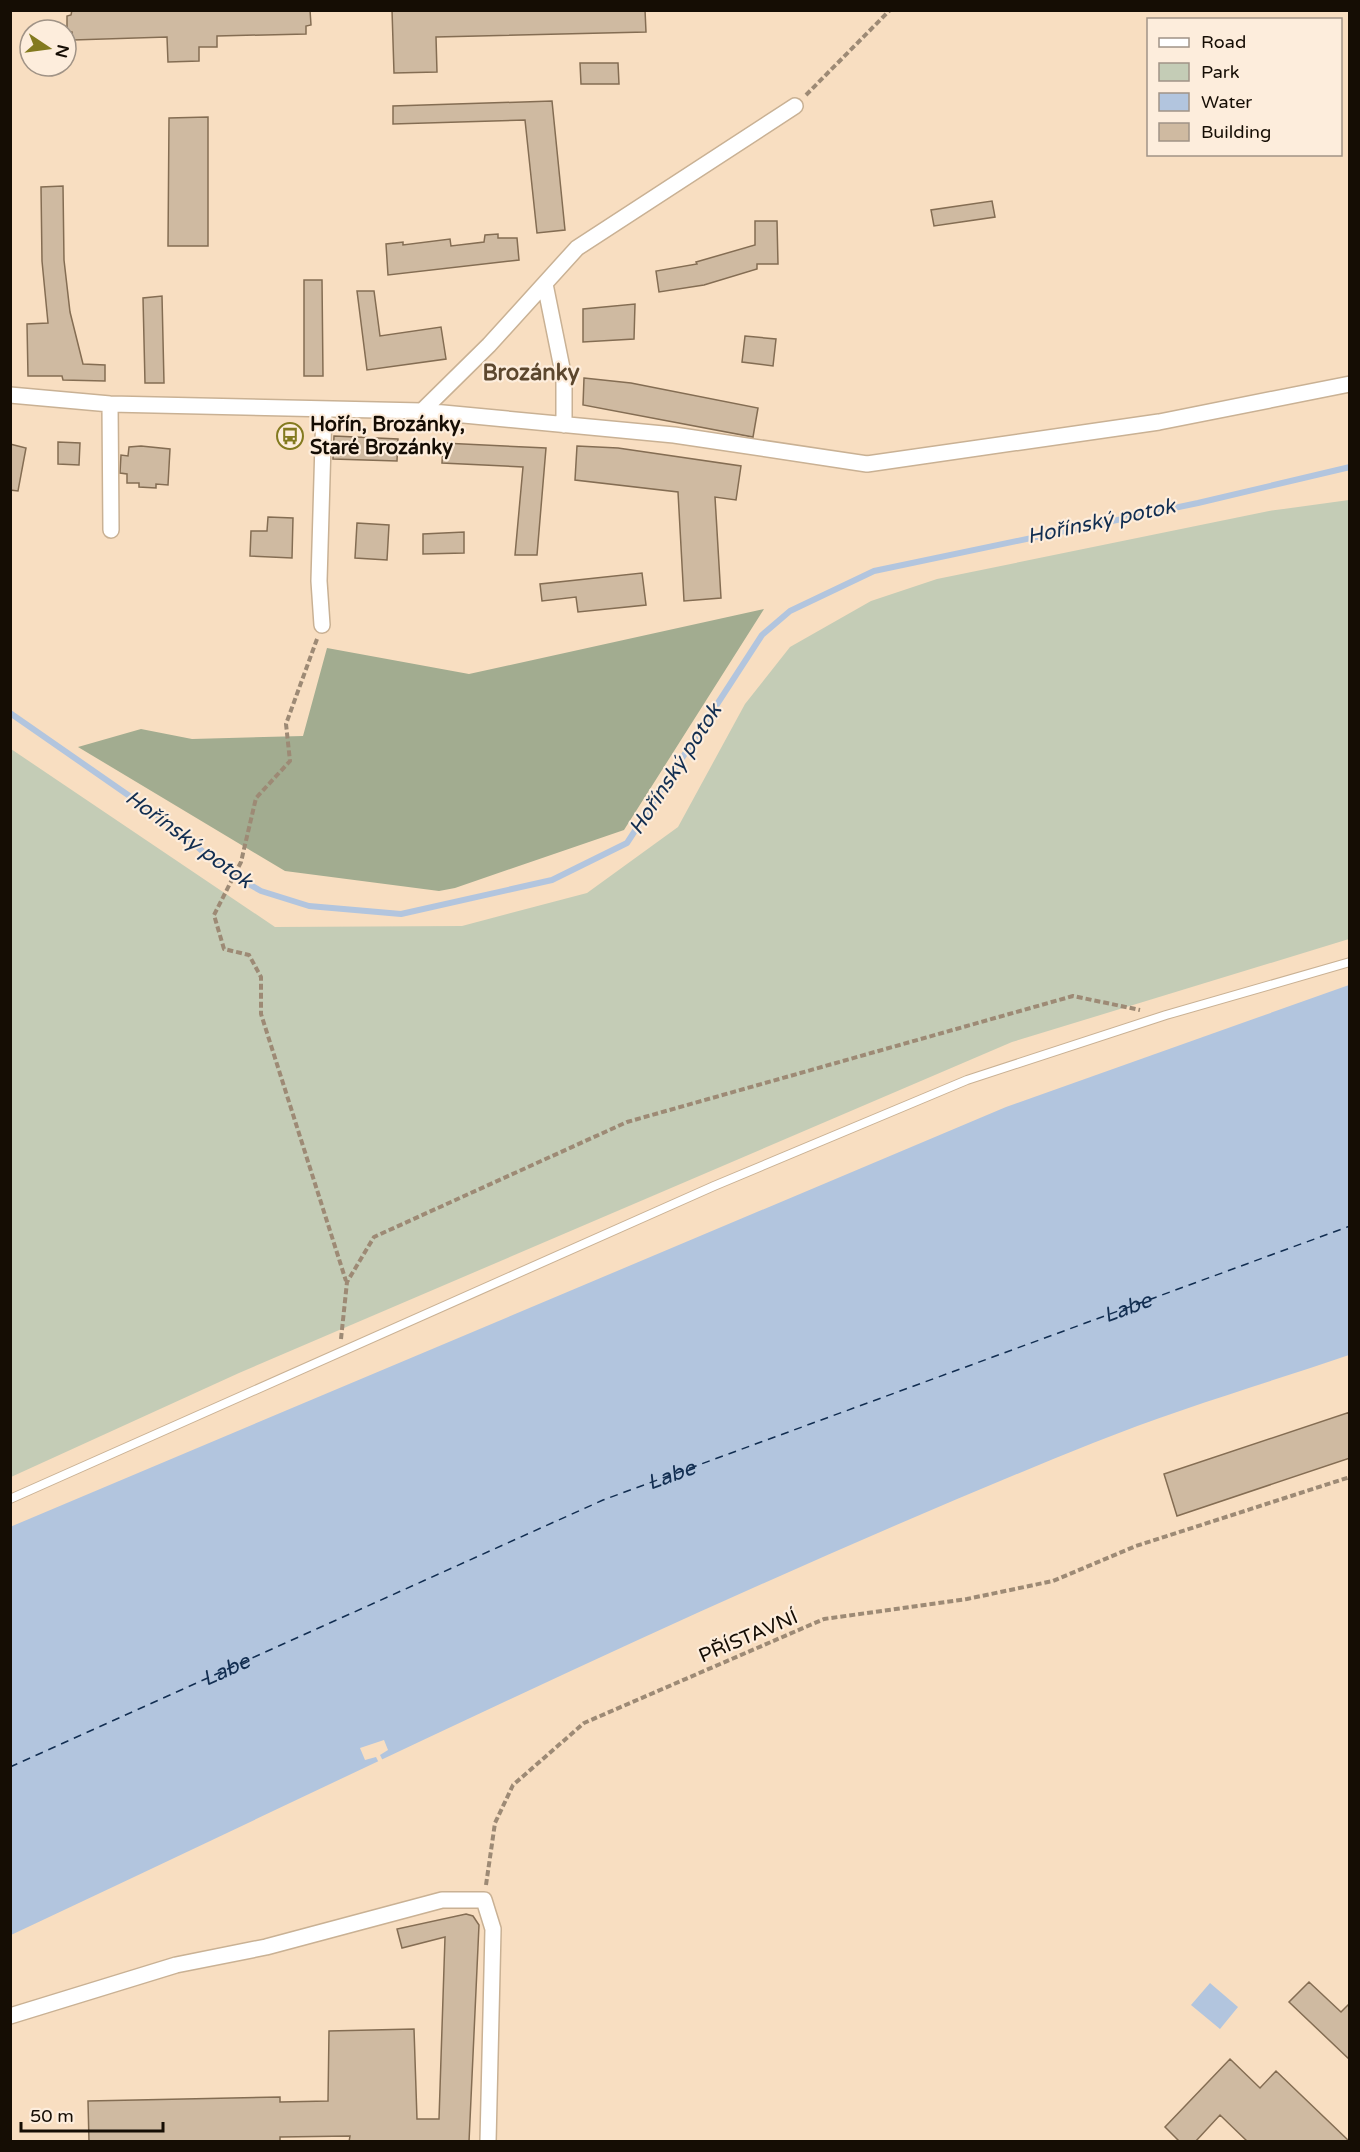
<svg xmlns="http://www.w3.org/2000/svg" width="1360" height="2152" viewBox="0 0 1360 2152" font-family="'Varela Round',sans-serif">
  <style>
    .green { fill: #c4ccb6 }
    .forest { fill: #a2ac90 }
    .water { fill: #b2c5de }
    .pier { fill: #f8dec1 }
    .lines { fill: none; stroke-linecap: round; stroke-linejoin: round }
    .stream { stroke: #b2c5de; stroke-width: 6 }
    .ferry { stroke: #122e51; stroke-width: 1.5; stroke-dasharray: 8 6; stroke-linecap: butt }
    .building { fill: #cfbaa1; stroke: #846d53; stroke-width: 1.5 }
    .lane-casing { stroke: #c9b194; stroke-width: 10 }
    .street-casing { stroke: #c9b194; stroke-width: 18 }
    .path { stroke: #9d8a75; stroke-width: 4; stroke-dasharray: 6 3; stroke-linecap: butt }
    .lane { stroke: #fff; stroke-width: 8 }
    .street { stroke: #fff; stroke-width: 15 }
    .labels { text-anchor: middle; stroke-width: 4.5; stroke-linejoin: round; paint-order: stroke }
    .poi-label { font-size: 20px; font-weight: bold; fill: #150d04; stroke: #fdeddc; text-anchor: start }
    .street-label { font-size: 20px; fill: #150d04; stroke: #fdeddc }
    .water-label { font-size: 21px; font-style: italic; fill: #122e51; stroke: #fdeddc }
    .quarter-label { font-size: 22px; font-weight: bold; fill: #5c472e; stroke: #fdeddc }
  </style>
  <rect width="100%" height="100%" fill="#f8dec1"/>
  <path class="green" d="M1349 500V939L1012 1042 239 1373 11 1477V749L275 927 462 926 587 893 678 827 745 704 790 647 871 601 937 579 1269 511Z"/>
  <path class="forest" d="M764 609 624 830 455 888 439 891 285 871 78 747 141 729 192 739 303 736 327 648 469 674Z"/>
  <path class="water" d="M1349 985V1355C1264 1384 1177 1409 1093 1443 725 1591 369 1767 11 1935L10 1527 1006 1107Z
    M1210 1983 1238 2007 1220 2029 1191 2005Z"/>
  <path class="pier" d="M384 1740 388 1750 380 1755 384 1763 380 1765 376 1757 365 1760 360 1748Z"/>
  <g class="lines">
    <path class="stream" d="M10 713 177 829 224 870 261 891 309 906 401 914 552 880 627 843 762 635 790 611 874 571 1198 503 1350 467"/>
    <path class="ferry" id="s1" d="M10 1767 603 1500 1350 1226"/>
  </g>
  <path class="building" d="M72 10H310L311 25 306 26V34L217 36V47H199V61L168 62 167 37 73 40 72 32H67V16L71 15Z
    M392 10H645L646 32 436 37 437 72 394 73Z
    M580 63H618L619 84H581Z
    M552 101 565 230 537 233 525 120 393 124V106Z
    M208 117V246H168L169 118Z
    M63 186 64 260 70 312 83 364 105 365V381L63 380 62 376H28L27 324 48 323 42 261 41 187Z
    M992 201 995 217 934 226 931 210Z
    M755 221H777L778 264H757V269L704 285 659 292 656 271 697 264 696 262 755 245Z
    M498 234V238H517L519 260 388 275 386 244 403 242V245L450 239 451 246 484 242 485 235Z
    M304 280H322L323 376H304Z
    M357 291H374L380 336 441 327 446 359 367 370Z
    M162 296 164 383H145L143 298Z
    M635 304 634 339 583 342V309Z
    M745 336 776 339 773 366 742 362Z
    M584 378 631 383 758 408 753 437 583 405Z
    M334 436 398 439 397 461 333 459Z
    M58 442 80 443 79 465 58 464Z
    M443 443 546 448 537 555H515L523 467 442 463Z
    M10 444 26 448 18 491 10 490Z
    M141 446 170 449 168 485 156 484V488L139 487V483H127V474L120 473 121 455 128 456 129 447Z
    M577 446 618 448 741 466 736 500 715 497 721 598 684 601 678 492 575 480Z
    M268 517 293 518 292 558 250 556 251 531H267Z
    M357 523 389 525 387 560 355 558Z
    M464 532V553L423 554V534Z
    M642 573 646 605 578 612 576 597 542 601 540 584Z
    M1350 1412V1458L1177 1516 1164 1474Z
    M466 1914 473 1916 479 1925 469 2142H349L350 2136 280 2137V2142H89L88 2101 280 2097V2102L328 2101 329 2031 414 2029 417 2119H439L445 1937 402 1948 397 1929Z
    M1309 1982 1341 2012 1350 2003V2060L1289 2002Z
    M1230 2059 1260 2088 1276 2071 1350 2142H1248L1220 2115 1195 2142H1180L1165 2127Z"/>
  <g class="lines">
    <defs>
      <path id="lane" d="M10 1499 714 1186 967 1080 1166 1015 1350 962"/>
      <path id="street" d="M545 284 564 378V425
        M10 395 110 404 422 411 674 435 867 464 1159 422 1350 384
        M110 404 111 530
        M422 411 489 345 577 248 795 106
        M322 625 319 581 324 409
        M10 2016 176 1965 266 1947 442 1900H484L493 1929 488 2142"/>
    </defs>
    <use href="#lane" class="lane-casing"/>
    <use href="#street" class="street-casing"/>
    <path class="path" d="M806 95 890 10
      M317 639 286 724 290 761 256 798 241 862 214 915 224 949 249 955 261 977V1014L346 1281
      M341 1339 347 1282 374 1237 627 1122 1073 996 1140 1010
      M486 1885 495 1823 513 1785 584 1723 824 1619 967 1599 1053 1581 1136 1546 1350 1477"/>
    <use href="#lane" class="lane"/>
    <use href="#street" class="street"/>
  </g>
  <defs>
    <symbol id="bus-ring" viewBox="-11 -11 22 22"><circle r="9.5" fill="#fdeddc" stroke="#837a1f" stroke-width="1.5"/><path d="M-5-6H5V4H4V6H2V4H-2V6H-4V4H-5ZM-3.5-4V0h7V-4ZM-3.5 1.2v1.5H-2V1.2ZM2 1.2v1.5H3.5V1.2Z" fill="#837a1f"/></symbol>
  </defs>
  <g fill-rule="evenodd">
    <use href="#bus-ring" x="275" y="421" width="30" height="30"/>
  </g>
  <g class="labels">
    <g class="poi-label">
      <text x="310" y="431">Hořín, Brozánky,<tspan x="310" dy="23">Staré Brozánky</tspan></text>
    </g>
    <g class="street-label">
      <text transform="translate(748 1636) rotate(-23)" y="7">PŘÍSTAVNÍ</text>
    </g>
    <g class="water-label">
      <text transform="translate(1101 521) rotate(-12)" y="7">Hořínský potok</text>
      <text transform="translate(675 769) rotate(-57)" y="7">Hořínský potok</text>
      <text transform="translate(189 839) rotate(36)" y="7">Hořínský potok</text>
      <text dy="7" stroke="none"><textPath href="#s1" startOffset="1209">Labe</textPath></text>
      <text dy="7" stroke="none"><textPath href="#s1" startOffset="723">Labe</textPath></text>
      <text dy="7" stroke="none"><textPath href="#s1" startOffset="237">Labe</textPath></text>
    </g>
    <g class="quarter-label">
      <text x="531" y="380">Brozánky</text>
    </g>
  </g>
  <rect width="1360" height="2152" fill="none" stroke="#150d04" stroke-width="24"/>
  <rect x="1147" y="18" width="195" height="138" fill="#fdeddc" stroke="#a09386" stroke-width="1.5"/>
  <rect x="1159" y="38" width="30" height="9" fill="#ffffff" stroke="#a09386" stroke-width="1.5"/>
  <text x="1201" y="48" font-size="18" fill="#150d04">Road</text>
  <rect x="1159" y="63" width="30" height="18" fill="#c4ccb6" stroke="#a09386" stroke-width="1.5"/>
  <text x="1201" y="78" font-size="18" fill="#150d04">Park</text>
  <rect x="1159" y="93" width="30" height="18" fill="#b2c5de" stroke="#a09386" stroke-width="1.5"/>
  <text x="1201" y="108" font-size="18" fill="#150d04">Water</text>
  <rect x="1159" y="123" width="30" height="18" fill="#cfbaa1" stroke="#a09386" stroke-width="1.5"/>
  <text x="1201" y="138" font-size="18" fill="#150d04">Building</text>
  <g transform="translate(48 48) rotate(103)"><circle r="28" fill="#fdeddc" stroke="#a09386" stroke-width="1.5"/>
  <path d="M0-4.5L10 22L0 15L-10 22Z" fill="#837a1f"/>
  <text y="-9" font-size="16" font-weight="bold" text-anchor="middle" fill="#150d04">N</text>
  </g>
  <path d="M21 2122v9h142v-9" fill="none" stroke="#150d04" stroke-width="3"/>
  <text x="30" y="2122" font-size="18" fill="#150d04" stroke="#fdeddc" stroke-width="4.5" paint-order="stroke">50 m</text>
</svg>
